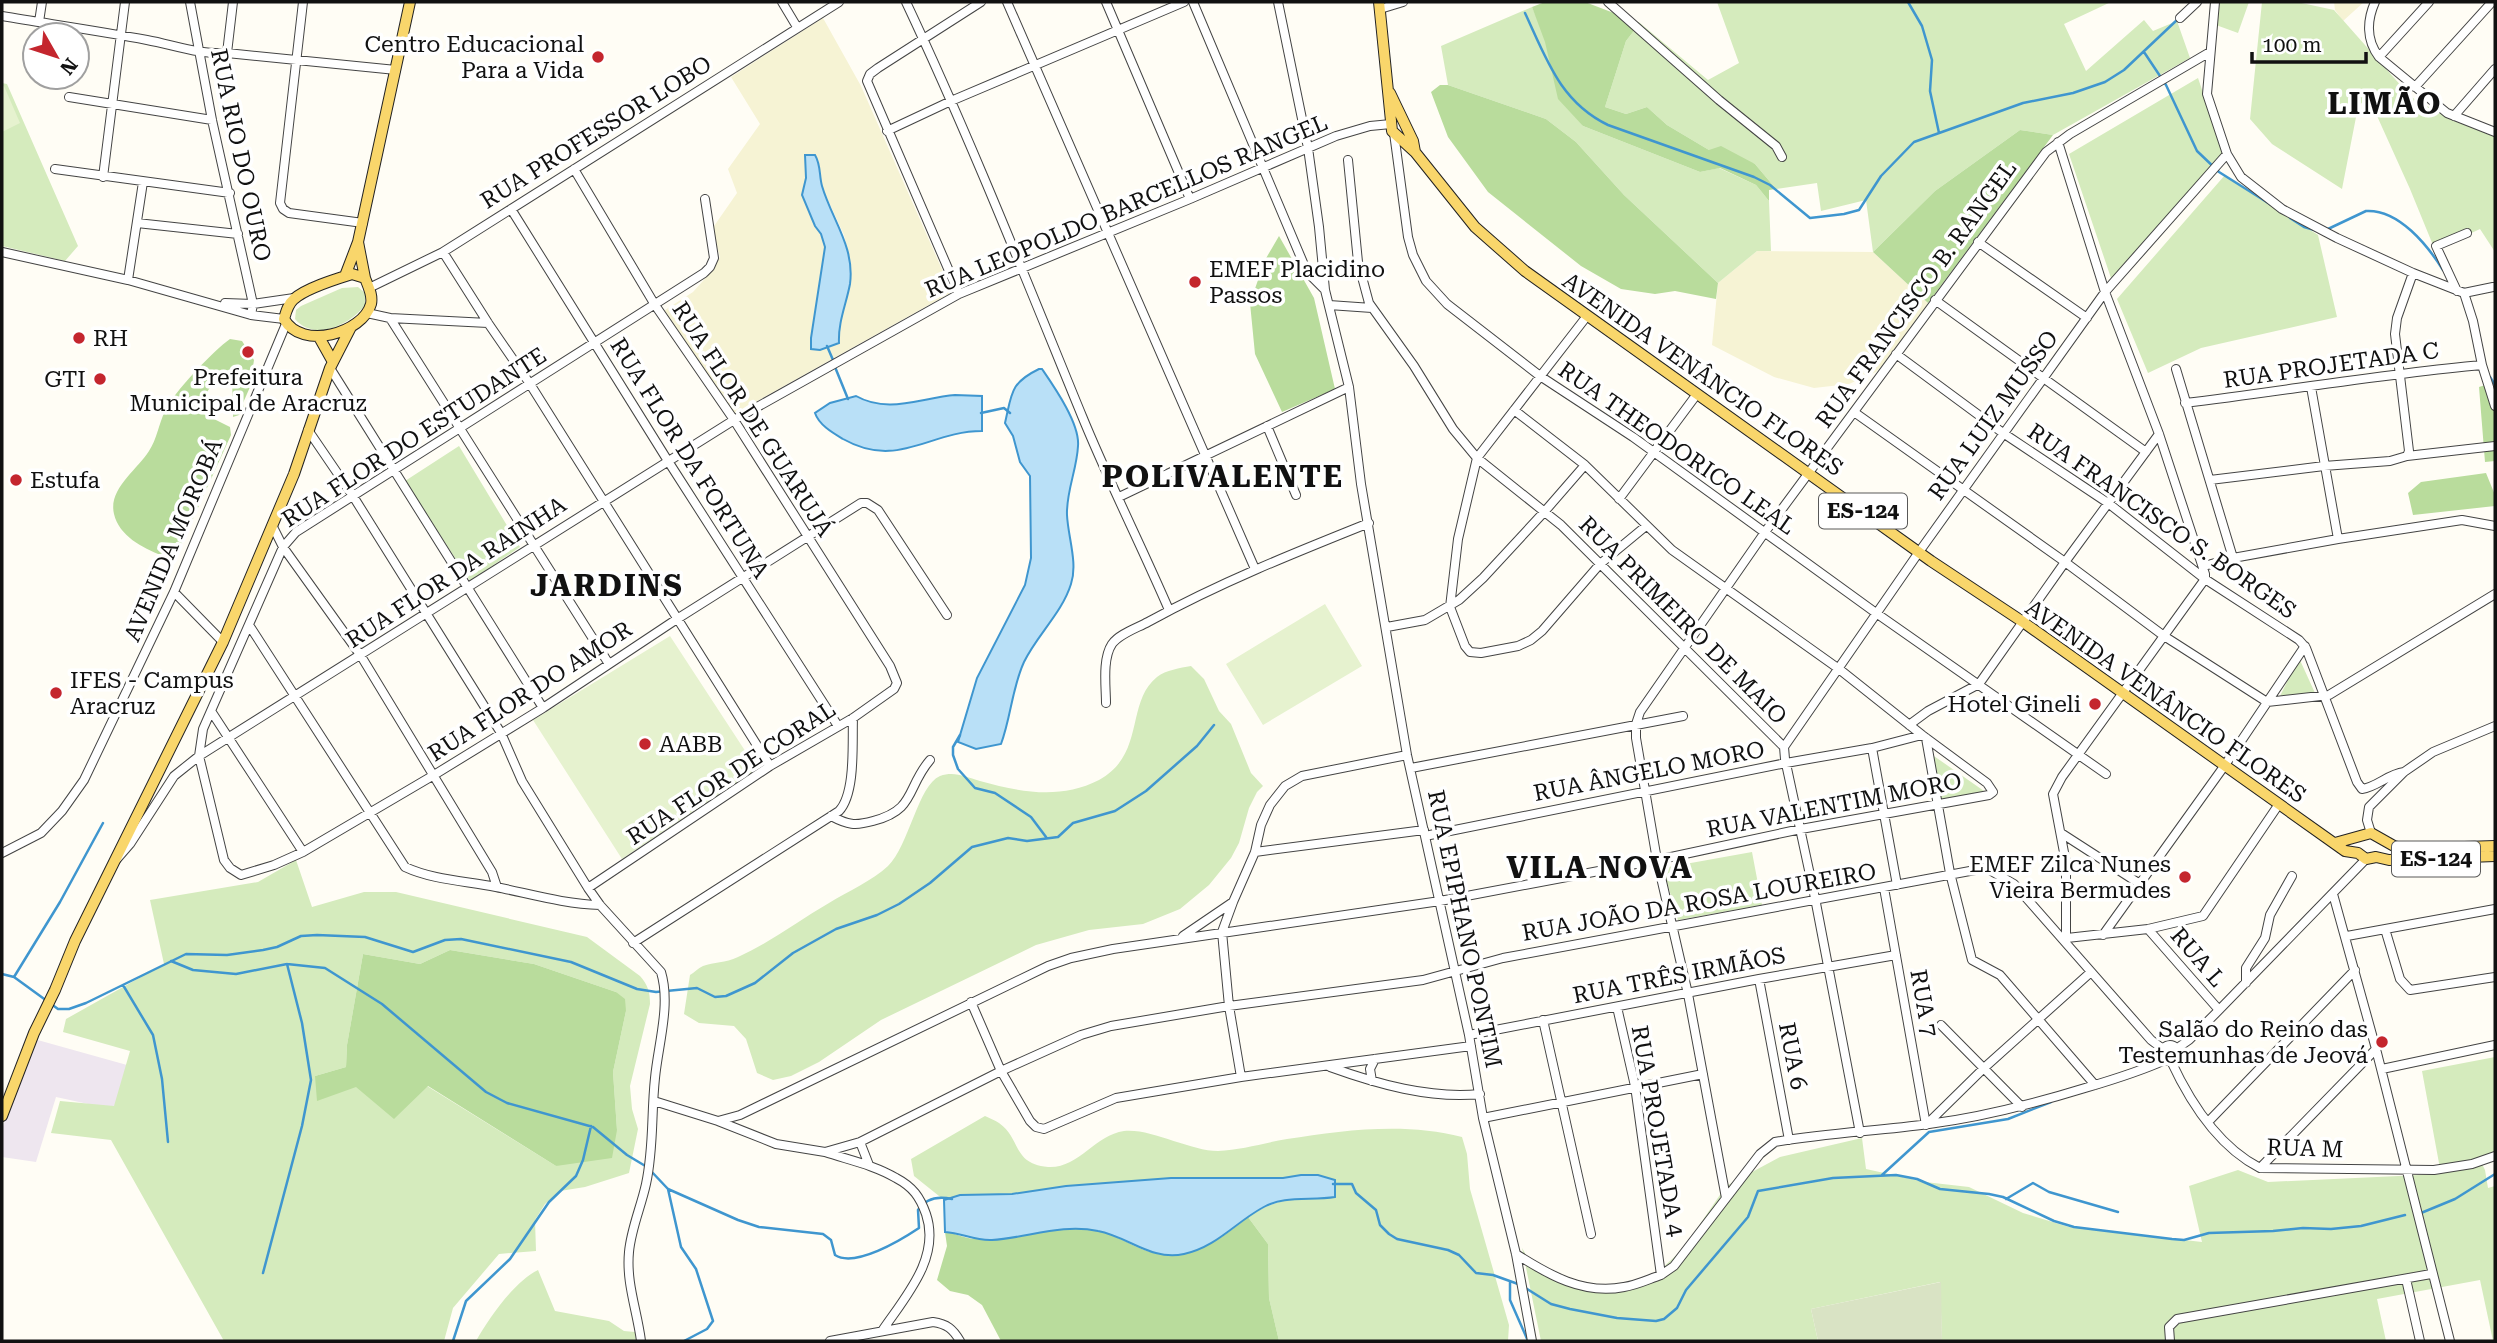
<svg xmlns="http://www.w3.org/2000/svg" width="2497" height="1343" viewBox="0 0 2497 1343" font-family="'Roboto Serif',serif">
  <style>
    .industrial { fill: #eee6ef }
    .farmland { fill: #f6f3d4; fill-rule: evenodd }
    .green { fill: #d5ebbd; fill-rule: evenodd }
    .forest { fill: #b9dc9c }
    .cemetery { fill: #d9e3c4 }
    .pitch { fill: #e6f2cf }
    .water { fill: #b9e0f7; stroke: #3f96cf; stroke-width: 2 }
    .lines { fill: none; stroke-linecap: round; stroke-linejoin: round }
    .stream { stroke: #3f96cf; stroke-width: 2.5 }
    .minor-casing { stroke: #444; stroke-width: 10 }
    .major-casing { stroke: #222; stroke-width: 12 }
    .minor { stroke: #fff; stroke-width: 8 }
    .major { stroke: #f9d66b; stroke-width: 10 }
    .poi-dot { fill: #c4262e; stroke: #fff; stroke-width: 2.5 }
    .labels { text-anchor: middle; stroke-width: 7; stroke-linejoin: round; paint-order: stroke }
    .shield { fill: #fff; stroke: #585858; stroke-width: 2 }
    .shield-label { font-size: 21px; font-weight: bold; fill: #111 }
    .poi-label { font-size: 23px; fill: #111; stroke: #fff; text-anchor: end }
    .street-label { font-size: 23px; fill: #111; stroke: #fff }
    .district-label { font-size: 30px; font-weight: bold; letter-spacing: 2px; fill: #111; stroke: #fff }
  </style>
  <rect width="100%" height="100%" fill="#fffdf5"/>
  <path class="industrial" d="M34 1039 127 1065 116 1110 56 1097 36 1162 2 1157V1129Z"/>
  <path class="farmland" d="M2334 2H2364L2343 21 2335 10Z
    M823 18 861 86 952 292 734 414 662 312 693 292 710 273 720 257 712 229 737 193 728 169 760 124 731 77ZM805 156 819 162 821 185 844 235 850 261V283L838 329 839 343 811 349 825 247 821 234 815 226 802 195 806 178Z
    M1757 251 1873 252 1928 303 1897 351 1876 372 1849 384 1814 388 1774 377 1712 345 1718 283Z"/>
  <path class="green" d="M1717 2H2111L2064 24 2086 71 2144 20 2153 31 2177 21 2190 58 2053 135 2020 130 1935 191 1873 252 1866 200 1821 211 1817 183 1776 189 1755 164 1709 150 1667 125 1647 107 1626 114 1605 107 1626 41 1640 23 1708 80 1739 63Z
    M2220 2H2249L2238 33 2216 25Z
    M2262 2H2297L2334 10 2411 97 2454 121 2495 136V252L2480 229 2435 250 2410 189 2368 96 2358 107 2342 189 2272 144 2250 119Z
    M1532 7 1583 126 1700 172 1719 168 1756 185 1769 201 1771 251H1757L1718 283 1624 195 1576 142 1546 119 1448 85 1441 46Z
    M2198 78 2224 155 2113 284 2069 154Z
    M2 83 7 84 78 246 65 261 2 246Z
    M2225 175 2318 235 2337 317 2201 348 2148 373 2117 299Z
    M358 287 365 293V305C350 325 314 342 295 319L296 310 301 306 342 288Z
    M459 446 520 547 470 581 405 481Z
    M2299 658 2315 693 2280 696Z
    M1191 666 1204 679 1219 711 1231 724 1251 773 1263 786 1257 792 1249 808 1239 843 1231 858 1209 885 1180 909 1143 924 1089 930 1036 945 881 1020 819 1062 791 1076 773 1080 757 1073 746 1039 734 1026 699 1023 684 1014 690 975C694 973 698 968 703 966 714 962 725 963 738 957 771 942 798 921 829 903 847 892 873 880 888 866 909 846 918 785 940 776 955 771 965 777 980 781 1020 792 1060 800 1099 780 1146 754 1125 703 1157 677 1166 670 1180 668 1191 666Z
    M1931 754 1984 791 1940 802Z
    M1752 852 1762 905 1678 920 1663 868Z
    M296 860 312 907 364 892H396L587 937 640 976C648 985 650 992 650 1004L630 1086 632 1109 638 1129 629 1173 585 1187 560 1191 545 1204 535 1220 536 1251 499 1254 453 1308 444 1341H224L111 1140 51 1133 60 1101 114 1106 130 1051 63 1032 66 1019 164 964 150 900 258 882ZM450 950 534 964 616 992 626 1011 613 1072 617 1130 556 1166 427 1086 356 1087 315 1076 346 1067 347 1045 363 954 420 964Z
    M2495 1057V1157L2481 1162 2485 1170 2488 1188 2495 1186V1341H2493L2480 1280 2377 1299 2386 1341H1942L1940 1282 1811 1309 1818 1341H1541L1522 1248 1535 1270 1609 1291 1658 1272 1683 1249 1726 1186 1780 1157 1862 1138 1866 1169 1925 1182 1969 1187 2023 1213 2069 1227 2202 1242 2189 1186 2238 1170 2268 1182 2441 1174 2422 1071Z
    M985 1116C989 1118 995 1120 999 1123 1021 1138 1012 1164 1048 1167 1078 1169 1095 1135 1124 1131 1151 1128 1190 1151 1218 1151 1241 1150 1264 1143 1287 1139 1343 1130 1406 1122 1462 1137L1467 1154 1470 1189 1509 1325 1508 1341H1279L1269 1298 1268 1244 1248 1217C1279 1196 1299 1199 1335 1197V1180L1318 1175 1283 1178H1171L1066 1186 1012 1194 960 1195 944 1200 914 1176 911 1159Z
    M538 1270 555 1311 609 1321 624 1331 635 1332 636 1341H476C489 1318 514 1282 538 1270Z"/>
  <path class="forest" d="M1545 2H1585L1640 23 1626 41 1605 107 1626 114 1647 107 1667 125 1709 150 1721 146 1755 164 1776 189 1769 190V201L1756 185 1720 168 1700 172 1583 126 1558 99 1545 42 1532 7Z
    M1440 85H1448L1546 119 1576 142 1624 195 1718 283 1716 299 1675 291 1655 294 1621 289 1581 266 1488 192 1448 137 1431 92Z
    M2020 130 2053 135 1928 303 1873 252 1935 191Z
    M1279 236 1314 298 1335 389 1282 412 1255 354 1250 303 1265 260Z
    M230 339 242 341 254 360 250 387 243 403 244 409 239 415 233 417 232 375 226 371C214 381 201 396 200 412L230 427 231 435 182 543 161 555C143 548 119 536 114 514 108 489 137 470 149 451 157 439 159 423 165 411 172 394 214 350 230 339Z
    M2495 382V461L2485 462 2479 387Z
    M2486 473 2495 495V506L2413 515 2408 493 2421 482Z
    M450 950 534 964 616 992 625 999 626 1011 613 1072 617 1130 612 1158 556 1166 428 1086 394 1119 356 1087 317 1101 315 1076 346 1067 347 1045 363 954 420 964Z
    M1248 1217 1268 1244 1269 1298 1279 1341H1001L982 1305 968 1295 950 1291 937 1280 947 1246 945 1232C956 1233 965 1239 976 1239 1011 1241 1046 1227 1082 1228 1107 1229 1125 1243 1147 1251 1153 1253 1161 1253 1168 1253 1201 1254 1224 1237 1248 1217Z"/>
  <path class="cemetery" d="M1941 1282 1942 1341H1818L1811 1309Z"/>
  <path class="pitch" d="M4 86 20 123 2 132V87Z
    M1325 604 1362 666 1263 725 1226 664Z
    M670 636 757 769 622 859 533 720Z"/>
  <path class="water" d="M805 155H815C821 165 819 175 822 186 832 220 855 247 850 284 846 305 838 322 839 343L820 350 811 349V338L825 247 821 234 815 226 802 195 806 178Z
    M1039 369H1042C1055 388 1080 424 1078 446 1077 469 1066 492 1067 515 1068 537 1078 563 1071 584 1062 613 1037 635 1024 662 1012 688 1011 717 1001 744L976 749 958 742 977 678 1025 585 1031 558 1030 476 1020 462 1013 436 1005 423C1012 393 1010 383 1039 369Z
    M955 395 982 396V431C929 431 898 470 843 439 833 433 819 425 815 413L830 403 856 396C888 414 920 398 955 395Z
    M1301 1175H1318L1335 1180V1197C1310 1201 1284 1195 1262 1208 1235 1223 1216 1247 1184 1254 1151 1261 1129 1237 1098 1231 1062 1223 1027 1238 992 1240 975 1241 962 1233 945 1232L944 1200 960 1195 1012 1194 1066 1186 1171 1178H1283Z"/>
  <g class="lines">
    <path class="stream" d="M1908 2 1922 26 1932 60 1930 91 1939 133
      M1525 13C1546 58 1560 102 1608 125L1754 177 1770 185 1810 218 1844 214 1859 210 1881 176 1914 142 2023 103 2073 93 2105 82 2124 70 2178 19
      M2144 52 2166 85 2197 151 2219 172 2273 206
      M2290 218 2304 227 2318 231
      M2328 229 2366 211C2399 209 2428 246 2443 270
      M827 346 833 360
      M835 367 848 399
      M2490 377 2495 385
      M981 413 1004 408 1010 413
      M960 735 953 747V755L958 769 975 788 995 793 1031 817 1046 837
      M171 961 193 970 236 974 287 964 325 968 382 1004 486 1092 507 1103 593 1127 627 1155 647 1167
      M2 974 14 977 58 1009H69L86 1003 186 954 227 955 263 950 277 947 301 936 317 935 365 937 413 952 445 940 461 939 571 962 637 989 656 992 697 988 715 997 726 996 755 983 793 953 836 929 877 915 899 904 930 883 972 847 1008 838 1027 841 1058 837 1073 823 1115 811 1146 791 1197 746 1214 725
      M14 977 60 902 103 823
      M123 985 153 1035 162 1079 168 1142
      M651 1171 668 1189 738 1220 759 1227 823 1234 831 1240 835 1255C855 1268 901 1240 919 1228L918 1210C926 1198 939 1196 952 1199
      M1882 1175 1929 1132 2008 1119 2051 1102
      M1333 1184H1352L1356 1193 1376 1210 1380 1225 1389 1234 1397 1239 1448 1250 1459 1255 1476 1273 1493 1275 1518 1284
      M668 1189 681 1247 696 1269 713 1321 707 1329 684 1341
      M2006 1199 2033 1183 2049 1192 2118 1212
      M2421 1213 2455 1199 2495 1174
      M263 1273 302 1126 311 1080 302 1023 287 964
      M1510 1282V1300L1528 1341
      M1524 1287 1551 1304 1570 1309 1617 1318 1656 1321 1664 1319 1677 1308 1686 1290 1748 1217 1758 1191 1833 1178 1896 1175 1917 1179 1940 1189 1989 1194 2003 1197 2054 1221 2074 1227 2172 1239 2184 1240 2209 1233 2273 1231 2303 1228 2331 1229 2361 1226 2405 1215
      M453 1341 466 1301 510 1259 549 1202 576 1176 583 1160 591 1126"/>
    <defs>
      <path id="minor" d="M190 2 212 120 253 304 251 315
        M303 2 280 203 283 209 289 213 363 223
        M782 2 797 27
        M906 2C970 138 1025 277 1082 416 1109 482 1141 545 1169 610
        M1007 2 1255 569
        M1106 2 1190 199
        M1193 2 1307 272 1325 290
        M1278 2 1308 148 1319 227 1325 290 1349 387 1361 484 1407 755 1469 1035 1483 1118 1516 1254 1532 1341
        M1608 2 1719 100 1776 146 1782 157
        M2215 2 2207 94 2227 154 2241 177 2282 209 2337 238 2413 273 2464 293 2493 287
        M2375 2C2367 20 2366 40 2379 57L2447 113 2495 132
        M1380 9 1403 2
        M2 16C50 24 99 31 147 40 174 45 200 55 227 53L396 70
        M2180 18 2197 2
        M39 22 42 2
        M227 53 233 2
        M2379 57 2429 2
        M2415 87 2492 2
        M69 97 212 120
        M2454 116 2495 69
        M887 131 951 101 1184 2
        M1394 133 1408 237 1413 255 1426 281 1447 304 1540 376 1633 437 1876 613 2106 774
        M2058 142 2105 292 2159 434 2205 574V579L2062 777 2053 794 2066 863V943
        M1348 160 1358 262 1369 303 1414 366 1453 429 1477 458 1561 525 1784 747 1785 759 1815 898 1860 1133
        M55 169 230 193
        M574 169 655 305 734 420 890 666 897 683 894 689 853 718 770 766 588 888
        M103 177 125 2
        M705 199 714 258 710 267 704 273 296 532 283 547 203 729 199 756 224 860 230 868 241 875 274 865 303 852 434 775 543 708 677 619 861 503H867L878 510 947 615
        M511 209 668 461 838 726
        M137 223 238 234
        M1978 242 2087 318
        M2 252 128 280 251 315 284 319
        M443 252 488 323 530 384 770 766
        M128 280 143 182
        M369 288 443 252 839 2
        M2457 291 2436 246 2467 233
        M2464 293 2473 321 2482 365 2495 406
        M959 294 867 81 870 74 878 68 981 2
        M1935 300 2146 452
        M225 303 253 304 294 298
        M1329 305 1372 308
        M367 313 390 318 609 664
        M1587 316 1477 458 1458 539 1450 607 1465 646 1470 652 1481 653 1518 646 1531 640 1542 631 1600 564 1646 526
        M390 318 488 323
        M1896 354 2003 433 2108 503 2205 579 2299 640 2306 648 2357 782 2362 789C2377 787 2388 774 2404 772
        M330 368 543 708
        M2176 369 2233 558
        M2311 387 2338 539
        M2185 403C2284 391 2382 374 2482 365
        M1854 412 2065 562 2164 636 2267 702
        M1267 426 1296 495
        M308 430 353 496 501 733 522 781 588 888 600 905 661 972C671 1005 658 1045 655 1078 651 1115 654 1147 646 1184 641 1207 631 1229 629 1252 626 1283 637 1310 641 1341
        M2407 456 2495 446
        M2210 480 2324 466 2390 461 2407 456 2409 451 2395 334 2397 318 2413 273
        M1119 497 1349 387
        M1619 499 1697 394
        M272 525 283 547 361 656 492 872 497 887
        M2204 566 2233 558 2338 539 2462 520 2495 526
        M174 592 223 642
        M249 625 405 867C433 880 466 881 496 887 531 894 564 904 600 905
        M1387 627 1425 620 1459 600 1483 578 1545 511 1585 465
        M2267 702 2329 695 2495 594
        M1106 703C1106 687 1102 659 1112 644 1119 634 1137 628 1148 622 1219 583 1294 553 1369 523
        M211 711 303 852
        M1909 725 1928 711 1979 684 2065 562 2159 434
        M1926 738 1950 873 1972 960 2000 975 2095 1085
        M1784 747 1919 552 2105 292 2227 154
        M1872 748 1897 885
        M1411 768 1683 716
        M831 816C848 825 855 826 873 821 916 810 906 788 930 760
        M2061 833 2140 884
        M2371 833 2367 820 2369 807 2404 772 2433 752 2495 726
        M1425 836 1786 763 1872 748 1922 735
        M1255 852 1424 830
        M2 853 41 833 62 811 84 780 174 592 286 324
        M117 859 130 844 174 776 199 756 734 420 959 294 1190 199 1336 136 1370 126 1391 124
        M1884 888 1926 1125
        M2333 894 2376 1049 2450 1341
        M2148 929 2219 1010
        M2385 929 2400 979 2410 990 2495 977
        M2103 935 2225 765 2305 646
        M1183 936 1233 902
        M2347 936 2495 909
        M2067 938 2148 929 2203 916 2279 804
        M633 943 839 811C856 793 852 742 853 718
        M1759 979 1789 1140
        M2246 983V968L2265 938 2270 915 2292 876
        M971 1002 1001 1071 1030 1121 1036 1127 1044 1129 1116 1098 1241 1077 1471 1046
        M1617 1007 1635 1086 1661 1275 1674 1266 1760 1154 1775 1142C1826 1133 1878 1131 1929 1124 1983 1117 2033 1104 2085 1088 2112 1080 2139 1072 2165 1060
        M1543 1020 1591 1234
        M1941 1025 2022 1107
        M1469 1035 1759 979 1896 955
        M2162 1053a8 8 0 1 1 16 0a8 8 0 1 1-16 0Z
        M2176 1049 2189 1040 2219 1010 2366 859
        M2171 1061C2190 1102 2219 1147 2260 1168L2434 1170 2472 1164 2495 1156
        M1330 1067C1377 1084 1430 1099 1480 1094
        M2382 1069 2495 1045
        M1241 1077 1229 1006 1222 932 1233 902 1255 852 1261 825 1270 805 1285 786 1302 776 1407 755
        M1372 1081 1370 1069 1375 1059
        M654 1101 718 1121 776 1144 825 1152 860 1142 1001 1071 1081 1035 1111 1026 1229 1006 1423 980 1503 958 1986 868 2014 884 2151 1040 2163 1049
        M1483 1118 1703 1074
        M718 1121 740 1115 1048 966 1071 958 1113 949 1440 901 1657 860 1801 829 1989 795 1993 792 1987 783 1922 735 1839 669 1672 550 1585 465 1514 410
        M2208 1122 2355 970
        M1926 1125 1984 1068 2091 972
        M860 1142 869 1165
        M825 1152C849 1160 874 1165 896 1178 913 1187 920 1197 926 1214 941 1258 905 1297 882 1331
        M2260 1168 2376 1049
        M1726 1198 1688 994 1657 860 1636 738V724L1640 712 1765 532 2046 152 2070 134 2210 52
        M1516 1254C1549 1275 1583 1295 1624 1287 1637 1285 1649 1279 1661 1275
        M2406 1279 2420 1341
        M830 1341 933 1322C947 1324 953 1329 960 1341
        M2170 1341 2169 1327 2177 1319 2431 1274"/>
      <path id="major" d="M1379 2 1392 131 1415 152 1475 227 1525 271 1931 561 2023 622 2345 851 2358 853 2366 859 2376 857 2389 860 2495 856
        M1390 93 1413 141 1415 152
        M358 242 365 278
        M352 274 365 278C368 286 373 295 371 304 363 333 302 351 284 319 286 312 288 304 294 299 306 288 336 279 352 274Z
        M345 276 358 242 410 2
        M319 337 333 362
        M2335 843 2371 833 2394 846 2403 849 2495 846
        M2 1116 34 1033 55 990 75 941 223 642 294 474 330 368 351 327"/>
    </defs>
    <use href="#minor" class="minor-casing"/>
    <use href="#major" class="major-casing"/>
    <use href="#minor" class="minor"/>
    <use href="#major" class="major"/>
  </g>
  <g class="poi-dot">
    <circle cx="598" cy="57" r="7"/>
    <circle cx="1195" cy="282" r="7"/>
    <circle cx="79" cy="338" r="7"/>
    <circle cx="248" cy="352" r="7"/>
    <circle cx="100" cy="379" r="7"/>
    <circle cx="16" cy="480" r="7"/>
    <circle cx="56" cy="693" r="7"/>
    <circle cx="2095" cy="704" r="7"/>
    <circle cx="645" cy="744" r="7"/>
    <circle cx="2185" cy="877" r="7"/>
    <circle cx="2382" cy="1042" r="7"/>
  </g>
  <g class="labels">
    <g class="shield">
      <rect x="1819" y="493.5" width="88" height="35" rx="5"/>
      <rect x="2392" y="841.5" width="88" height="35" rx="5"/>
    </g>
    <g class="shield-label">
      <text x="1863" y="518">ES-124</text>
      <text x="2436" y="866">ES-124</text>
    </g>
    <g class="poi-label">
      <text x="584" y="52">Centro Educacional<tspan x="584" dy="26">Para a Vida</tspan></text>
      <text x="1209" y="277" text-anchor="start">EMEF Placidino<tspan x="1209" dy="26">Passos</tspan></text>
      <text x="93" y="346" text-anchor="start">RH</text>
      <text x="248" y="385" text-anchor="middle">Prefeitura<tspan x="248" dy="26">Municipal de Aracruz</tspan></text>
      <text x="86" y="387">GTI</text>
      <text x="30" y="488" text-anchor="start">Estufa</text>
      <text x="70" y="688" text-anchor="start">IFES - Campus<tspan x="70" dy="26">Aracruz</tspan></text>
      <text x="2081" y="712">Hotel Gineli</text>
      <text x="659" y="752" text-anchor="start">AABB</text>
      <text x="2171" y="872">EMEF Zilca Nunes<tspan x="2171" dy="26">Vieira Bermudes</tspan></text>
      <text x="2368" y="1037">Salão do Reino das<tspan x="2368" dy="26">Testemunhas de Jeová</tspan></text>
    </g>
    <g class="street-label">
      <text transform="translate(596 132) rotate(-32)" y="8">RUA PROFESSOR LOBO</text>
      <text transform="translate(241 155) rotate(78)" y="8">RUA RIO DO OURO</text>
      <text transform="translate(1126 206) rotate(-23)" y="8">RUA LEOPOLDO BARCELLOS RANGEL</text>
      <text transform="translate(1916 294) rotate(-54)" y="8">RUA FRANCISCO B. RANGEL</text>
      <text transform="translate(2331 365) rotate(-8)" y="8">RUA PROJETADA C</text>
      <text transform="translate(1703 374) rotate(35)" y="8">AVENIDA VENÂNCIO FLORES</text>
      <text transform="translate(1993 415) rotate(-54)" y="8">RUA LUIZ MUSSO</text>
      <text transform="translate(753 419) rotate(57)" y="8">RUA FLOR DE GUARUJÁ</text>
      <text transform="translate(414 437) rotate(-33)" y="8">RUA FLOR DO ESTUDANTE</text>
      <text transform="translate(1677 448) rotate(35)" y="8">RUA THEODORICO LEAL</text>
      <text transform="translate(690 458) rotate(58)" y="8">RUA FLOR DA FORTUNA</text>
      <text transform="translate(2162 521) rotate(35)" y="8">RUA FRANCISCO S. BORGES</text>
      <text transform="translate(173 540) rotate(-67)" y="8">AVENIDA MOROBÁ</text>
      <text transform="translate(456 572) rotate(-33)" y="8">RUA FLOR DA RAINHA</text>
      <text transform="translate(1683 620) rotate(45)" y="8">RUA PRIMEIRO DE MAIO</text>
      <text transform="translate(530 691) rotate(-33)" y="8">RUA FLOR DO AMOR</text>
      <text transform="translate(2166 701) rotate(35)" y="8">AVENIDA VENÂNCIO FLORES</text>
      <text transform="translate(1649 771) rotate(-11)" y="8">RUA ÂNGELO MORO</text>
      <text transform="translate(731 773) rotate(-33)" y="8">RUA FLOR DE CORAL</text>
      <text transform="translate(1834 805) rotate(-11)" y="8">RUA VALENTIM MORO</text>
      <text transform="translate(1699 902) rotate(-10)" y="8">RUA JOÃO DA ROSA LOUREIRO</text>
      <text transform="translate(1465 929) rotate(78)" y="8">RUA EPIPHANO PONTIM</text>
      <text transform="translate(2198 957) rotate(49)" y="8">RUA L</text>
      <text transform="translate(1679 975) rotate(-11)" y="8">RUA TRÊS IRMÃOS</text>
      <text transform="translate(1924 1003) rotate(80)" y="8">RUA 7</text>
      <text transform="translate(1793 1056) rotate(79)" y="8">RUA 6</text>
      <text transform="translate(1658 1131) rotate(80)" y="8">RUA PROJETADA 4</text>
      <text transform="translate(2305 1148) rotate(2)" y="8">RUA M</text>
    </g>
    <g class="district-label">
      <text x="2385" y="114">LIMÃO</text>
      <text x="1223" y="487">POLIVALENTE</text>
      <text x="607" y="596">JARDINS</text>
      <text x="1600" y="878">VILA NOVA</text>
    </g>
  </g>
  <rect width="2497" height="1343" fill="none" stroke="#111111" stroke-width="7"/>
  <g transform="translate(56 56) rotate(129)"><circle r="33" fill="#ffffff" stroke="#a0a0a0" stroke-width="2"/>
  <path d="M0-5L12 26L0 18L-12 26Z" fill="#c4262e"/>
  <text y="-10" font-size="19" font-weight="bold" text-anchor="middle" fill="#111111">N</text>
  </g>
  <path d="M2252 52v10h114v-10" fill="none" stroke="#111111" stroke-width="3.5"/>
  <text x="2262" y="52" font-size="21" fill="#111111" stroke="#ffffff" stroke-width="5" paint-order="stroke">100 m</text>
</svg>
